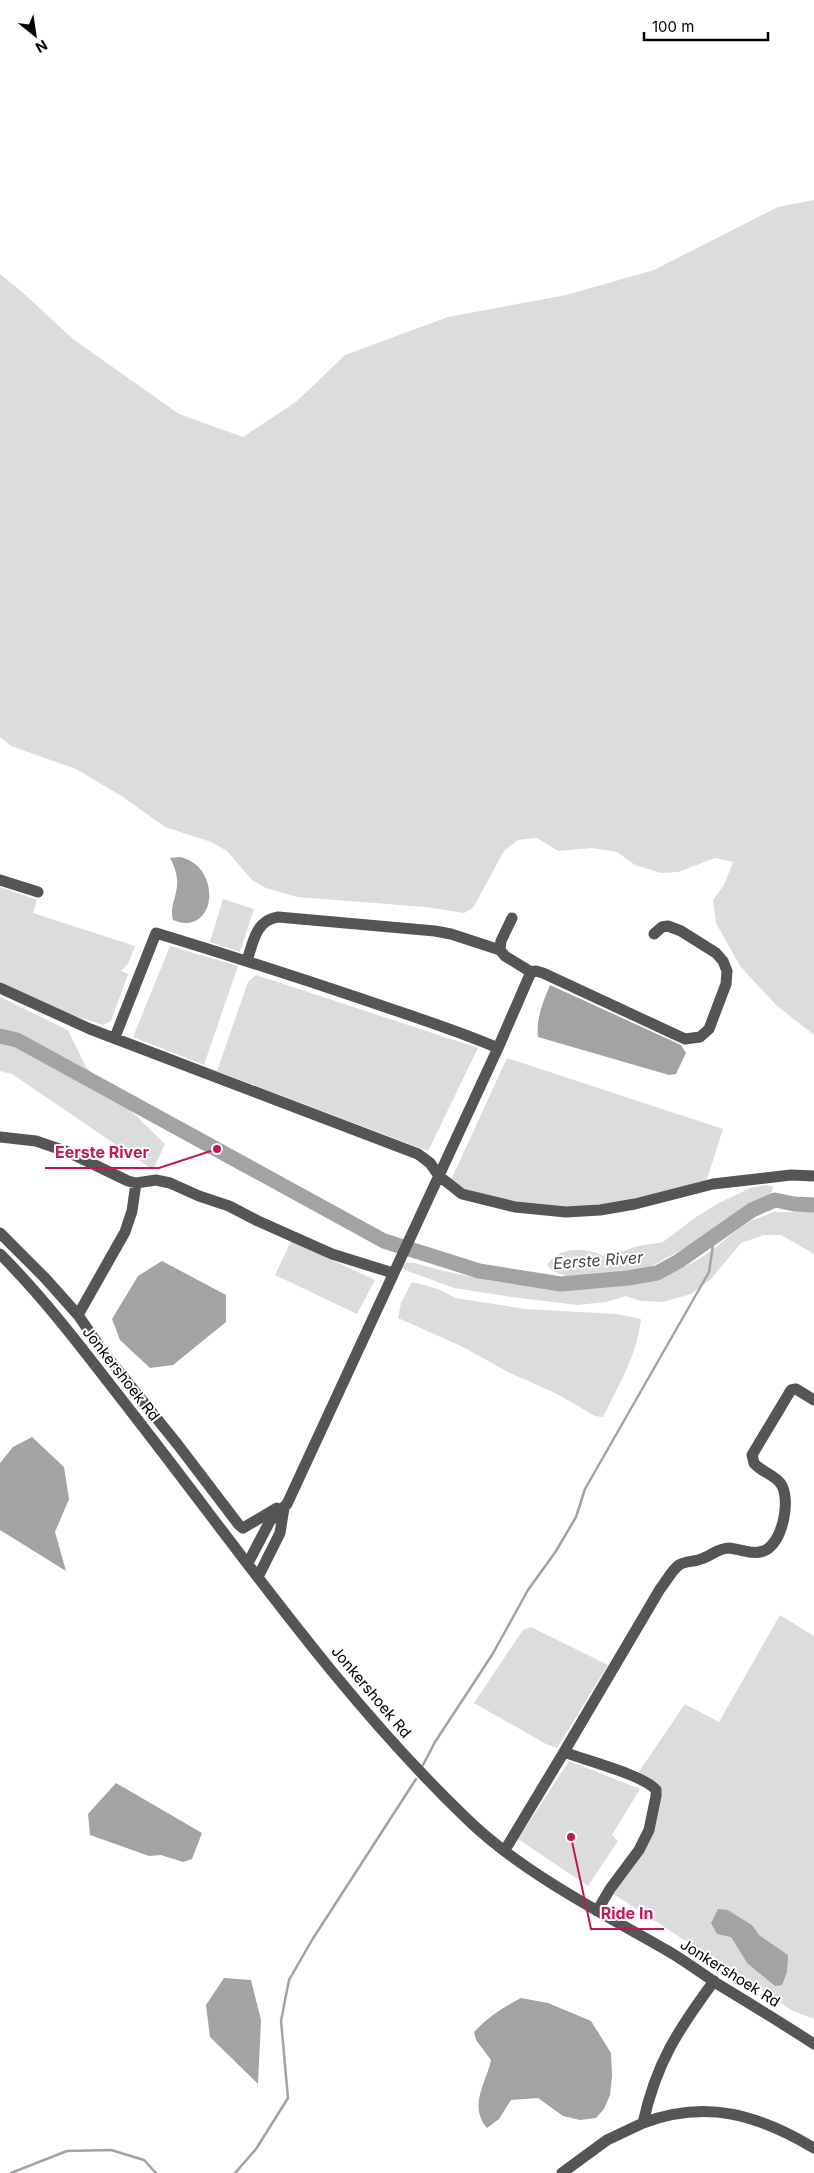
<svg xmlns="http://www.w3.org/2000/svg" width="814" height="2173" viewBox="0 0 814 2173" font-family="Inter,sans-serif">
  <style>
    .green { fill: #dcdcdc; fill-rule: evenodd }
    .water { fill: #a3a3a3 }
    .lines { fill: none; stroke-linecap: round; stroke-linejoin: round }
    .stream { stroke: #a3a3a3; stroke-width: 2.5 }
    .river { stroke: #a3a3a3; stroke-width: 15 }
    .minor { stroke: #555; stroke-width: 11 }
    .labels { text-anchor: middle; stroke-width: 4; stroke-linejoin: round; paint-order: stroke }
    .street-label { font-size: 15px; fill: #000; stroke: #fff }
    .water-label { font-size: 16px; font-style: italic; fill: #444; stroke: #fff }
    .leader { fill: none; stroke: #c2185b; stroke-width: 2 }
    .callout-dot { fill: #c2185b; stroke: #fff; stroke-width: 2 }
    .callout-label { font-size: 16px; text-anchor: middle; font-weight: bold; fill: #c2185b; stroke: #fff; stroke-width: 4; stroke-linejoin: round; paint-order: stroke }
  </style>
  <rect width="100%" height="100%" fill="#fff"/>
  <path class="green" d="M814 200V1035L776 1005 740 966 716 923 713 900 724 885 733 862 715 858 678 872 661 873 635 865 617 852 592 848 558 851 537 838 518 840 504 851 473 908 464 913 426 907 297 897 266 888 252 880 227 851 211 842 165 827 123 797 76 769 11 746 0 737V274L21 291 73 339 179 414 243 437 297 401 345 355 448 317 566 295 654 270 778 207Z
    M0 887 37 900 33 913 135 946 128 964 121 971 128 974 111 1021 103 1025 60 1011 0 982Z
    M223 899 254 909 240 952 210 942Z
    M170 946 238 966 204 1065 133 1037Z
    M256 975 478 1048 428 1151 217 1071 248 982Z
    M0 997 68 1030 86 1067 165 1144 153 1170 12 1074 0 1071Z
    M507 1058 723 1129 707 1179 704 1182C646 1197 589 1212 529 1206 504 1203 479 1194 454 1186L451 1180Z
    M766 1185 774 1187 771 1193 694 1243 648 1268 600 1277 566 1276 553 1271 547 1265C560 1245 587 1247 606 1257L638 1246 663 1242 696 1217 717 1204 750 1188Z
    M774 1212H814V1254L781 1235H764L741 1243 711 1279 691 1294 663 1302 641 1301 626 1296 606 1302 577 1305 511 1297 454 1288 405 1270 401 1266 407 1263H415C502 1288 598 1301 684 1267 707 1257 726 1237 746 1224 755 1218 765 1216 774 1212Z
    M291 1241 375 1280 357 1314 275 1275Z
    M412 1282 438 1289 456 1298 525 1309 617 1314 641 1319C637 1355 619 1385 603 1417L595 1416 557 1394 508 1372 463 1347 398 1318 401 1303Z
    M780 1615 814 1636V2019L793 2011 612 1893 632 1865 659 1793 636 1776 685 1704 719 1722ZM728 1910 752 1925 759 1935 788 1955 747 1963 731 1937Z
    M531 1627 608 1665 557 1748 546 1744 474 1703 523 1630Z
    M569 1761 640 1789 612 1835 618 1841 588 1886 518 1839Z"/>
  <path class="water" d="M180 857C223 866 217 938 173 920 170 909 174 903 176 892 179 880 176 869 170 858Z
    M550 985 681 1045 686 1053 676 1074 669 1075 538 1037C536 1018 543 1002 550 985Z
    M162 1261 226 1295V1322L173 1365 150 1368 120 1340 112 1319 138 1276Z
    M32 1437 64 1467 69 1499 55 1532 66 1571 0 1530V1463L13 1447Z
    M116 1783 202 1833 192 1859 183 1862 161 1855 149 1856 90 1835 88 1814Z
    M718 1909 728 1910 752 1925 759 1935 788 1955 787 1972 782 1985 775 1986 747 1963 731 1937 717 1934 711 1923Z
    M224 1978 251 1980 261 2020 258 2084 210 2037 206 2005Z
    M521 1998 548 2003 591 2021 611 2053 612 2076 610 2095 604 2109 596 2118 580 2120 563 2116 538 2098 511 2100 499 2119 487 2128C468 2105 486 2084 491 2060L476 2040 474 2032C488 2017 502 2008 521 1998Z"/>
  <g class="lines">
    <path class="stream" d="M423 1765 435 1742 492 1655 528 1590 556 1551 576 1517 585 1489 709 1272 714 1238
      M11 2173 67 2151 111 2150 144 2160 156 2173
      M235 2173 256 2149 288 2098 281 2021 289 1980 312 1940 416 1779"/>
    <path class="river" d="M0 1036 17 1040 384 1241 479 1271 561 1284 628 1278 657 1273 679 1261 752 1210 775 1200 794 1204 814 1205"/>
    <path class="minor" d="M0 880 38 892
      M512 918 501 941 500 950 505 956 531 972
      M247 961C253 942 256 920 278 917L435 931 451 934 500 950
      M0 988 90 1029 418 1154 430 1163 439 1176 462 1194 515 1207 566 1212 600 1210 635 1204 713 1184 791 1175 814 1176
      M115 1037 156 933C225 954 294 976 362 999 408 1015 454 1029 498 1048
      M0 1137 36 1141 68 1152 128 1181 136 1183 156 1180 170 1183 199 1196 229 1206 258 1221 332 1254 393 1273
      M0 1233 45 1278 78 1315 104 1353 178 1445 239 1525 243 1528 277 1508
      M0 1254C49 1303 90 1359 133 1414 240 1551 340 1697 466 1818 521 1872 602 1913 668 1951 685 1961 700 1972 716 1983 749 2003 782 2023 814 2044
      M78 1315 125 1232 132 1211 136 1183
      M248 1563 270 1521 287 1504 498 1048 531 972 536 971 543 973 685 1039 700 1037 709 1029 726 984 727 971 723 961 716 953 681 931 668 926 662 927 654 934
      M258 1577 280 1533 284 1508
      M564 1752 660 1589C666 1582 671 1571 679 1565 685 1561 694 1562 701 1559 711 1556 718 1548 729 1548 741 1549 754 1556 766 1550 783 1540 791 1500 781 1484 774 1474 761 1472 754 1463L752 1455 791 1390 796 1389 814 1400
      M505 1850 564 1752C584 1760 644 1775 656 1790V1796L649 1830 639 1850 610 1889 597 1911
      M643 2123C707 2099 758 2115 814 2148
      M562 2173 607 2140 643 2123C656 2063 678 2030 714 1981"/>
  </g>
  <g class="labels">
    <g class="street-label">
      <text transform="translate(121 1374) rotate(52)" y="5">Jonkershoek Rd</text>
      <text transform="translate(371 1692) rotate(50)" y="5">Jonkershoek Rd</text>
      <text transform="translate(730 1973) rotate(32)" y="5">Jonkershoek Rd</text>
    </g>
    <g class="water-label">
      <text transform="translate(598 1260) rotate(-4)" y="6">Eerste River</text>
    </g>
  </g>
  <path class="leader" d="M217 1149L159 1168H45M571 1837L591 1929H664"/>
  <g class="callout-dot">
    <circle cx="217" cy="1149" r="5"/>
    <circle cx="571" cy="1837" r="5"/>
  </g>
  <g class="callout-label">
    <text x="102" y="1158">Eerste River</text>
    <text x="627" y="1919">Ride In</text>
  </g>
  <g transform="translate(35 35) rotate(150)" stroke="#ffffff" stroke-width="4" paint-order="stroke">
  <path d="M0-4L9 19L0 12L-9 19Z" fill="#000000"/>
  <text y="-8" font-size="14" font-weight="bold" text-anchor="middle" fill="#000000">N</text>
  </g>
  <path d="M644 32v8h124v-8" fill="none" stroke="#000000" stroke-width="2.5"/>
  <text x="652" y="32" font-size="15" fill="#000000" stroke="#ffffff" stroke-width="4" paint-order="stroke">100 m</text>
</svg>
